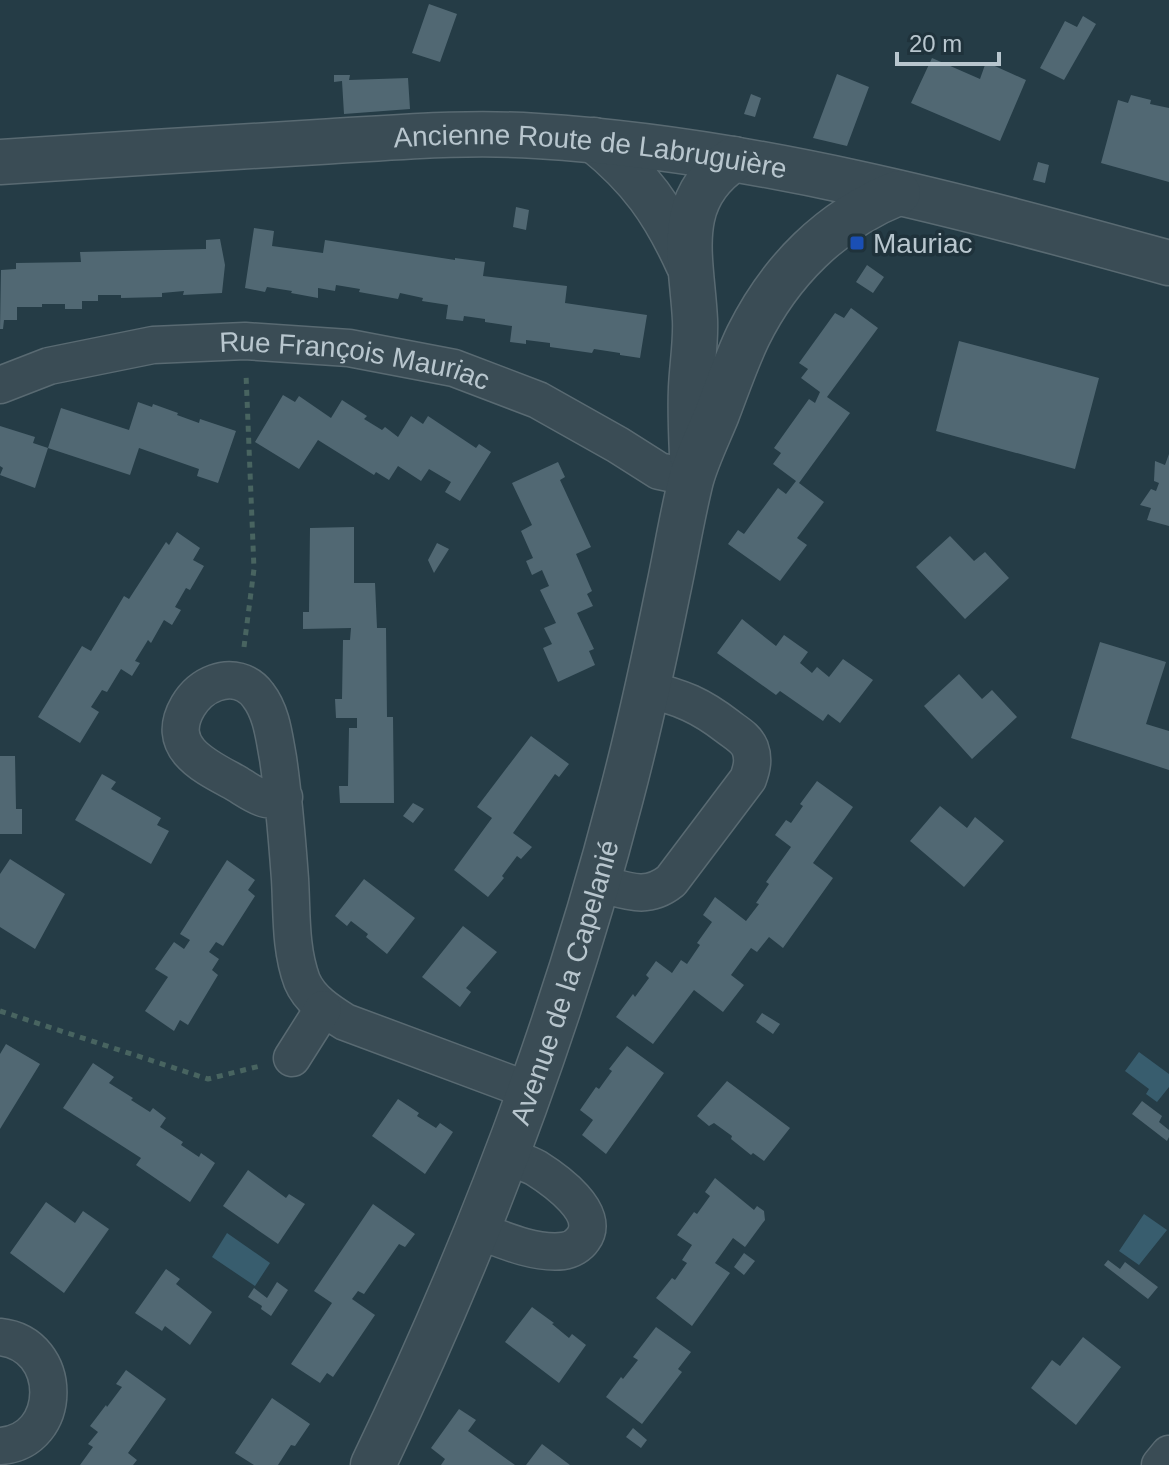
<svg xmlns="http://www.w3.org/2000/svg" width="1169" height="1465" viewBox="0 0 1169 1465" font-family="Arial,sans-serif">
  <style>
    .water { fill: #385d6e }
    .building { fill: #516873 }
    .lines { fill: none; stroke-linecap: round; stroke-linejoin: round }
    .minor-casing { stroke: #596a72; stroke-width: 39 }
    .tertiary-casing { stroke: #596a72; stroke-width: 47 }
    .path { stroke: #486460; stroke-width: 5; stroke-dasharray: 6 6; stroke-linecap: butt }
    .minor { stroke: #3a4c55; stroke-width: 36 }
    .tertiary { stroke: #3a4c55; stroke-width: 44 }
    .transit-dot { fill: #1a4fb4; stroke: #1f323b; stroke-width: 3 }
    .labels { text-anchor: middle; stroke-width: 7; stroke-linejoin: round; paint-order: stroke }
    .street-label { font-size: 28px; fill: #b8c6ce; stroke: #1f323b }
    .poi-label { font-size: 28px; fill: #b8c6ce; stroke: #1f323b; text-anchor: start }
  </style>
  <rect width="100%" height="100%" fill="#253c46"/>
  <path class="water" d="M1139 1052 1169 1074V1087L1157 1102 1146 1094 1149 1089 1125 1071Z
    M1144 1214 1167 1230 1139 1265 1119 1251Z
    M227 1233 270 1263 255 1286 212 1257Z"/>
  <path class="building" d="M429 4 457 14 440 62 412 53Z
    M1083 16 1096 24 1064 80 1040 68 1065 21 1077 27Z
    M932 58 980 79 986 62 1026 80 1000 141 911 103Z
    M837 74 869 87 847 146 813 138Z
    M334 75H350L349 80 408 78 410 109 344 114 342 81 334 82Z
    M751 94 761 98 755 117 744 114Z
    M1131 95 1151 100 1150 104 1169 108V182L1101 163 1118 100 1128 103Z
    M1038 162 1049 165 1045 183 1033 180Z
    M516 207 529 210 526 230 513 227Z
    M254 228 274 231 272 246 323 253 325 240 455 260V258L485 262 483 276 567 286 565 303 647 315 640 358 620 355V353L594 349 592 353 550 347V343L526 340V344L510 342 512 326 485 322V319L464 316 463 321 446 319 448 305 422 301 423 298 400 293 398 299 359 292 360 289 336 285 335 291 318 288V298L291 293 292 291 267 287 265 292 245 288Z
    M220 239 225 265 222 293 183 295 184 291 162 293V297L121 298V295H98V301H82V309H65V304H42V307H17V320H4L3 329H0L1 270 16 269V263L81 262 80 252 206 249V240Z
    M867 265 884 277 873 293 856 282Z
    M851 308 878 328 827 397 850 413 799 483 824 502 797 538 807 545 780 581 728 544 738 530 744 534 778 488 786 494 796 481 773 464 781 453 774 448 809 399 815 403 820 392 801 378 808 369 799 363 835 313 844 318Z
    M959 341 1099 378 1075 469 936 431Z
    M283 395 295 402 299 396 331 418 342 400 367 416 364 419 382 430 385 427 398 437 411 416 423 424 428 416 476 448 479 444 491 452 460 501 445 492 451 482 429 469 421 481 398 466 389 480 376 472 374 475 318 440 299 469 255 442Z
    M138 402 152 407 153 404 178 413 177 415 199 423 200 419 236 431 218 483 197 476 199 469 139 448 130 475 48 448 61 408 129 430Z
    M0 426 35 437 33 443 48 448 35 488 0 475 3 468 0 466Z
    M1169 454V526L1147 520 1151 508 1140 505 1151 489 1156 491 1159 483 1154 481 1155 461 1165 465Z
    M558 462 565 477 560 480 591 547 576 554 592 591 587 594 593 606 577 613 594 649 589 651 595 665 558 682 543 648 552 644 544 628 556 623 540 590 549 586 542 570 532 575 526 561 533 558 521 531 532 525 512 483Z
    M354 527V583H375L377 628H386L387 717H393L394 803H340L339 786H348L349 728H357V718H336L335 699H342L343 640H350L351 628 303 629V612H309L310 528Z
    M177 532 200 548 193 560 204 566 190 590 186 588 175 607 181 610 172 625 164 620 151 643 148 640 135 661 140 663 132 676 121 669 107 692 102 690 91 707 99 712 80 743 38 717 82 646 91 651 124 596 129 599 166 542 169 545Z
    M950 536 974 561 985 552 1009 578 965 619 916 567Z
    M437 543 449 549 434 573 428 560Z
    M742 619 776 646 784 635 808 652 800 663 812 673 817 667 829 677 843 659 873 680 840 723 828 714 823 721 780 691 776 695 717 653Z
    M1100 642 1166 662 1146 724 1169 731V770L1071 738Z
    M959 674 982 699 992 690 1017 717 972 759 924 706Z
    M531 736 569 764 559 777 555 774 513 833 532 847 521 859 517 856 502 876 504 878 488 897 454 870 492 818 477 807Z
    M0 756H15L16 809H22V834H0Z
    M102 774 116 782 111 789 161 818 157 825 169 831 151 864 75 820Z
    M817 781 853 807 813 863 833 878 783 948 769 937 757 952 751 948 731 975 744 985 723 1012 694 990 653 1044 616 1017 633 994 635 997 649 978 646 975 656 961 672 973 681 960 687 964 700 945 697 943 712 922 703 915 715 897 746 921 759 904 756 903 769 884 766 882 791 847 775 835 786 820 791 823 803 806 800 804Z
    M413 803 424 809 413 823 403 816Z
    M940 806 967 828 975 817 1004 841 964 887 910 841Z
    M10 859 65 894 35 949 0 927V874Z
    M227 860 255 880 248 890 255 896 223 946 216 942 209 952 219 959 212 970 218 975 188 1025 180 1020 174 1031 145 1011 168 977 155 969 174 942 184 949 190 940 180 934Z
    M364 879 415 918 387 954 366 937 368 934 351 921 347 926 335 916Z
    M463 926 497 952 466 988 471 992 460 1007 422 977Z
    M762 1013 780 1024 773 1034 756 1022Z
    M6 1044 40 1064 0 1129V1054Z
    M627 1046 664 1073 606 1154 582 1135 593 1120 580 1110 596 1087 599 1089 612 1071 609 1069Z
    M93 1063 114 1077 109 1083 133 1098 131 1100 150 1112 153 1108 166 1118 160 1127 183 1142 181 1145 199 1157 201 1153 215 1163 190 1202 136 1165 141 1158 63 1108Z
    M727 1081 790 1128 764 1161 753 1153 751 1155 731 1139 732 1136 714 1123 709 1126 697 1116Z
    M398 1099 419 1113 417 1116 436 1128 440 1123 453 1132 425 1174 372 1136Z
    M1142 1101 1162 1116 1159 1122 1169 1130V1137L1167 1141 1132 1114Z
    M248 1170 286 1198 289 1194 305 1204 278 1244 223 1206Z
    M715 1178 754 1210 757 1206 764 1211 765 1220 745 1247 733 1238 715 1263 730 1273 692 1326 656 1298 672 1278 675 1280 687 1263 682 1260 692 1245 677 1235 694 1212 697 1214 710 1196 705 1192Z
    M46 1202 75 1223 83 1211 109 1229 64 1293 10 1253Z
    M373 1204 415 1234 405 1247 399 1244 364 1294 358 1291 352 1299 375 1315 333 1377 327 1373 320 1383 291 1364 332 1303 314 1291Z
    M744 1253 755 1261 744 1275 734 1267Z
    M1108 1260 1120 1269 1125 1262 1158 1287 1148 1299 1104 1265Z
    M166 1269 180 1279 176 1284 212 1312 190 1345 165 1326 162 1331 135 1313Z
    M277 1282 288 1290 271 1316 261 1309 262 1306 248 1297 254 1288 267 1298Z
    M532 1307 554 1323 552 1324 569 1338 572 1334 586 1345 559 1383 505 1342Z
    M656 1327 691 1352 678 1369 682 1372 642 1424 606 1397 621 1377 623 1379 638 1360 633 1357Z
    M1083 1337 1121 1367 1076 1425 1031 1388 1052 1360 1060 1366Z
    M126 1370 166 1399 128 1453 137 1460 133 1465H80L93 1447 88 1444 98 1432 90 1426 106 1405 107 1407 122 1387 116 1384Z
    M272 1398 310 1424 295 1446 291 1445 278 1465H254L235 1453Z
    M459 1409 476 1420 468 1431 515 1465H441L445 1459 431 1448Z
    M633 1428 647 1440 641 1448 626 1437Z
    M542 1444 570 1465H526Z"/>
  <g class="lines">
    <defs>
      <g id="minor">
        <path id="s1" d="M0 385 49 366 153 345 245 341 349 348 454 368 538 400 618 445 659 471 692 478"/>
        <path d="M284 797C279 798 271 800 266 799 256 797 243 787 234 782 204 766 164 747 188 706 194 696 204 687 215 683 231 677 248 681 258 695 272 713 274 737 278 758 284 799 287 838 290 879 292 913 290 949 302 981 310 1000 329 1012 345 1022L530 1091"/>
        <path d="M597 883C626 890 646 901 671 881L748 779C752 768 754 759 750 748 746 738 736 733 727 726 701 706 681 697 648 690"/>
        <path d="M292 1058 323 1009"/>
        <path d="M477 1230C503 1240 534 1254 563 1251 571 1250 579 1245 583 1239 602 1213 555 1180 536 1168 527 1163 516 1160 506 1156"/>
        <path d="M0 1337C65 1344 64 1442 0 1446"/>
        <path d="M1160 1465 1169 1454"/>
      </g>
      <g id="tertiary">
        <path d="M594 140C640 177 664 211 688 264"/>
        <path id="s2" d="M0 162C106 155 213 148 319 142 392 138 464 131 537 136 751 149 963 206 1169 263"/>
        <path d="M692 455C691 433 690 410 691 388 692 365 696 343 695 320 692 258 672 200 734 159"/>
        <path id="s3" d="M373 1465C476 1251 561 1028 621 797 639 729 654 660 668 591 676 554 682 516 691 480 697 458 708 436 717 414 727 388 736 361 748 336 780 271 831 220 898 193"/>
      </g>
    </defs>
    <use href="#minor" class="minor-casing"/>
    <use href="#tertiary" class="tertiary-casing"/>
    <path class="path" d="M244 647 254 569 246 374
      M0 1011 208 1079 260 1066"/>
    <use href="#minor" class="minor"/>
    <use href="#tertiary" class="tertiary"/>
  </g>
  <rect class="transit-dot" x="849" y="235" width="16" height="16" rx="4"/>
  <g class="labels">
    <g class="street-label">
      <text dy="10" stroke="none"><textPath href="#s2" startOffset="592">Ancienne Route de Labruguière</textPath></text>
      <text dy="10" stroke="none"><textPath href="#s1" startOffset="362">Rue François Mauriac</textPath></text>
      <text dy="10" stroke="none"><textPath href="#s3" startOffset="520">Avenue de la Capelanié</textPath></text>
    </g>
    <g class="poi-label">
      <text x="873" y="253">Mauriac</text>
    </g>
  </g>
  <path d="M897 52v12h102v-12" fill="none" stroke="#b8c6ce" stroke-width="4"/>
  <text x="909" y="52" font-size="24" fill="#b8c6ce" stroke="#1f323b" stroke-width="6" paint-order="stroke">20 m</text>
</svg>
